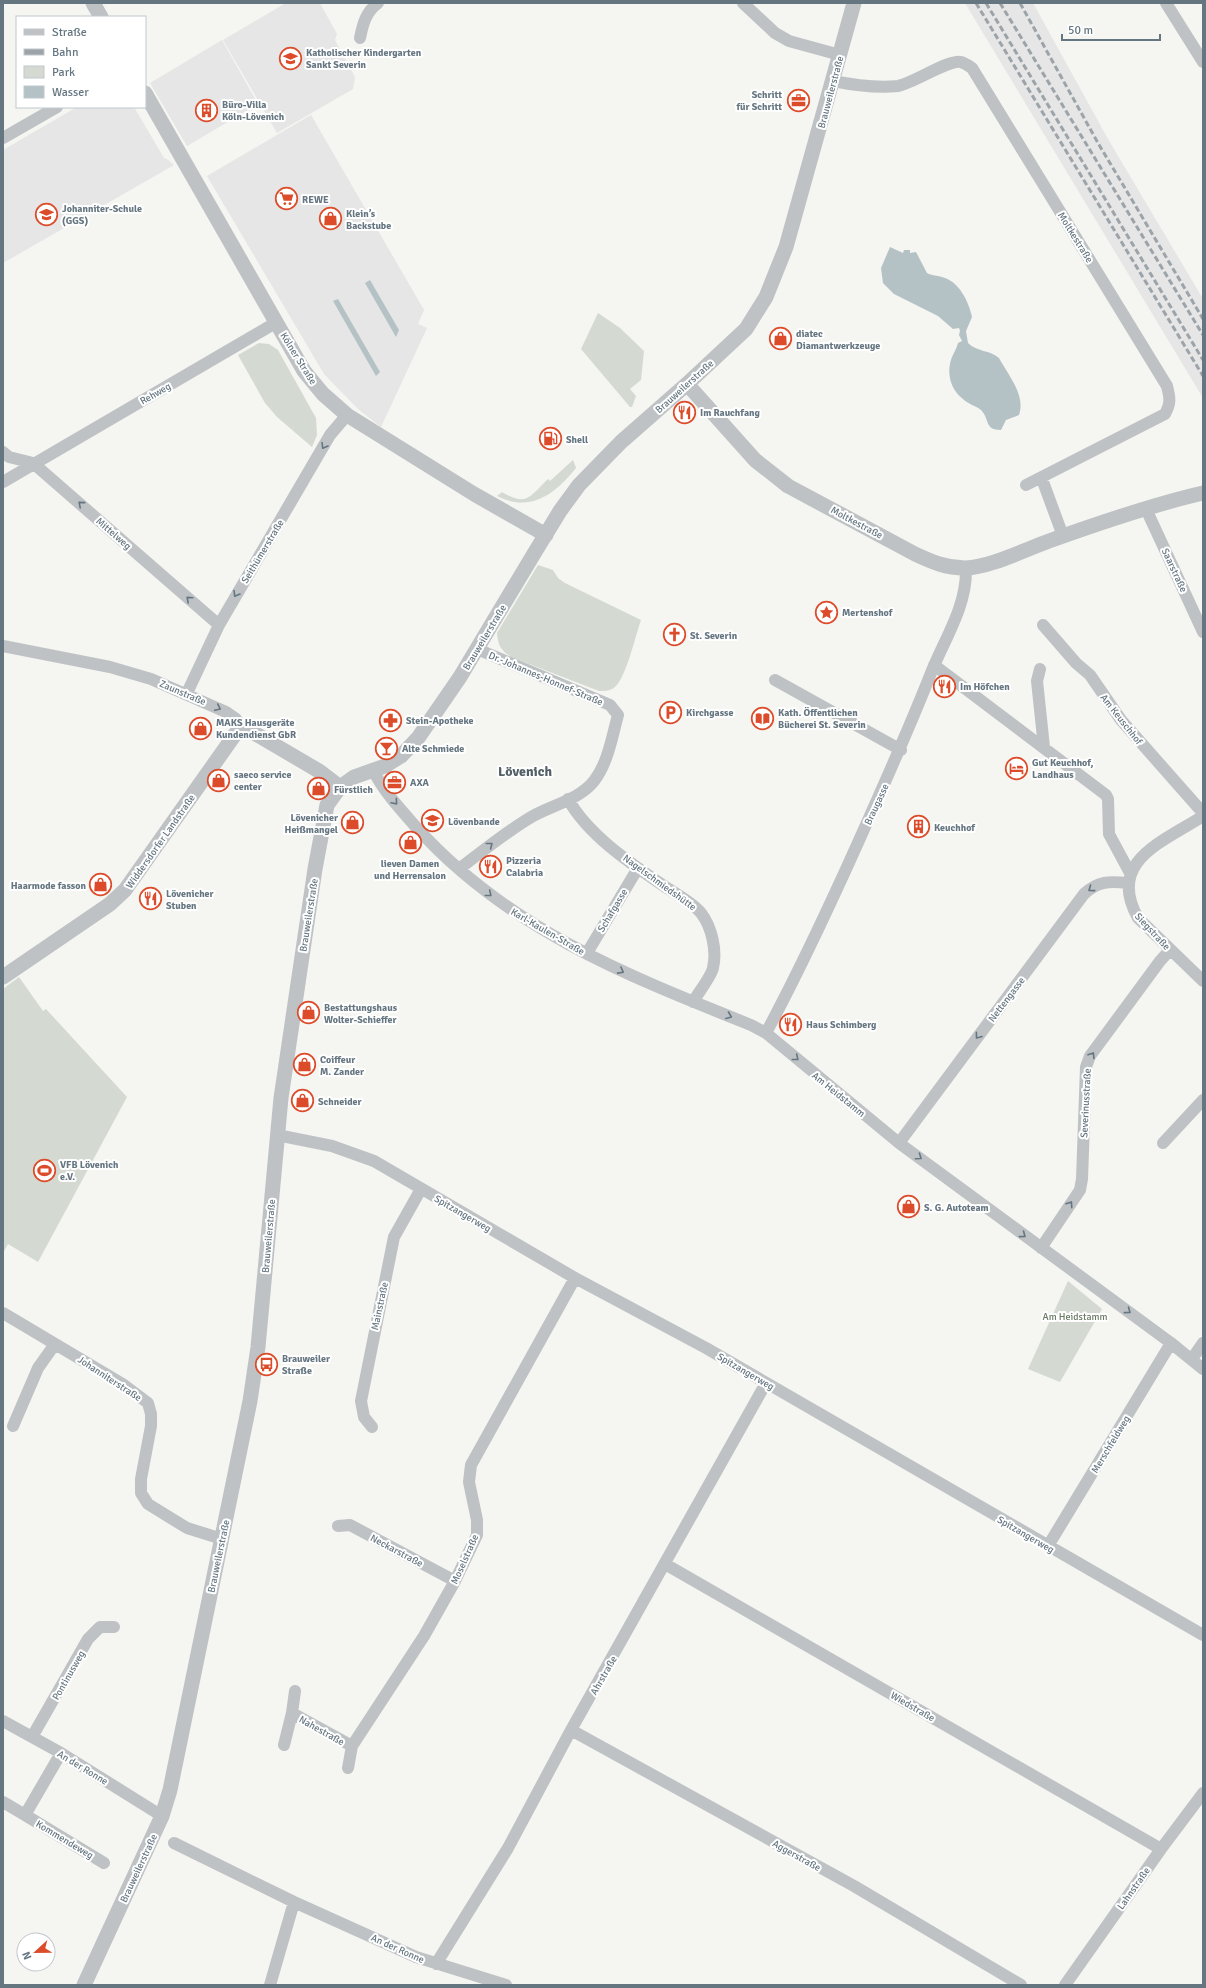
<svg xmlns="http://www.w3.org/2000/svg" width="1206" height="1988" viewBox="0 0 1206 1988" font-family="Signika,sans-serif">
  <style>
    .built { fill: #e5e6e5 }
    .green { fill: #d4dad1 }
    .water { fill: #b5c2c5 }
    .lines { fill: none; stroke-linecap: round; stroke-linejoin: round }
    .minor { stroke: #bec2c5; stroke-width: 12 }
    .tertiary { stroke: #bec2c5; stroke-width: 15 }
    .rail { stroke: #9da4a9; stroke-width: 3; stroke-dasharray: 6 3; stroke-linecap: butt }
    .oneway { stroke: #657681 }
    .labels { text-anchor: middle; stroke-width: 4; stroke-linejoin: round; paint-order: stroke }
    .poi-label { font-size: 10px; font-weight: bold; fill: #657681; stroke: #fff; text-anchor: start }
    .street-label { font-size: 10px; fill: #657681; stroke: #fff }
    .park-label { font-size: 10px; fill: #697964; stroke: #fff }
    .district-label { font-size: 14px; font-weight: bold; fill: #535f67; stroke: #fff }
  </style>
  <rect width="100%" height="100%" fill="#f5f5f1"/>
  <path class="built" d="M286 3H320L337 34 335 40 355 77 353 89 277 133 223 40Z
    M965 3H1033L1108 139 1203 299V398Z
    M222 40 258 104 187 146 150 83Z
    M77 107H134L164 158 167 159 174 165 3 263V150Z
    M311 115 424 310 418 324 427 328 381 427 358 409 324 374 207 176Z"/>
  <path class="green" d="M598 313 620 328 644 351 641 380 630 389 636 396 632 407H630L581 349Z
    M259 343 269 344 278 350 316 418 317 435 312 447 277 417 265 403 238 355Z
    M573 460 576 468C555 494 531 513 497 496L502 492C527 507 529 497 548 479L550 481Z
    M538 565 553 570 558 578 565 583 641 620C635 637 627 674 616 686 611 691 605 691 599 691L511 657C501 650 498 646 497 633Z
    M19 977 43 1011 46 1009 127 1097 38 1262 8 1244 3 1253V989Z
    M1068 1281 1102 1309 1060 1382 1028 1369Z"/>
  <path class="water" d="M890 247 903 253 904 250H910V253L916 252 927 273C932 276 937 275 942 277 959 281 969 302 972 317L966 331 968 343C977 352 990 350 999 358 1008 375 1026 395 1019 415L1006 420 1001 430C984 430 990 419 981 410 976 406 968 404 963 399 950 389 946 372 952 357 954 352 957 348 958 343L962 341 959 335 960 331 959 328 953 329 938 316 894 294 883 283 881 268Z
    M370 280 399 330 396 337 365 283Z
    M338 299 380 372 376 376 333 301Z"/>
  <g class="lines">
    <path class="minor" d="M743 3 775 33 789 41 840 55
      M1166 3 1203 62
      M360 38C363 23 366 12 378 3
      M833 81C853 85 877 88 898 86 914 83 949 59 961 62 964 63 969 66 972 68L1167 386C1170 398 1171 403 1165 414L1026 485
      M3 138 57 107
      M3 452 9 457 33 463 219 625
      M1042 479 1063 536
      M3 482 277 322
      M1146 509 1203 632
      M1043 625 1076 663 1090 675 1121 720 1203 813
      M3 646 110 667 151 679 226 712 236 719 242 730
      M934 665 1106 795 1108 799 1109 834 1130 873
      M1040 669 1037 681 1044 747
      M775 680 901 750
      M187 693 219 625 330 435 347 415
      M373 770C384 792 401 810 417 828 508 929 628 976 751 1025L766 1033 899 1143 1171 1343 1203 1369
      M568 799C588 835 630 863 664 886 676 894 692 902 701 913 712 927 717 951 713 968 711 977 698 993 693 1002
      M1203 816C1163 842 1106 861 1138 918L1203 981
      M459 869C483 851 507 831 533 816 553 805 580 799 594 781 608 763 612 737 618 715L610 705 477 649
      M587 953 638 868
      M766 1033C795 979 821 924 847 867 876 803 905 739 931 673 945 638 967 606 966 568
      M277 1135 332 1146 374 1161 575 1278 706 1348 1203 1635
      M899 1143 1084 894C1098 881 1109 881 1128 883
      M1163 1143 1203 1100
      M1041 1248 1080 1190 1082 1179 1086 1067 1090 1056 1160 961 1170 950
      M3 1313 124 1385 148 1403 151 1414V1426L141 1479V1493L148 1504 187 1528 222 1539
      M1192 1359 1203 1343
      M13 1426 38 1368 55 1344
      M372 1427 364 1417 361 1401 394 1237 421 1189
      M338 1526 350 1525 455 1581
      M1048 1546 1171 1343
      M665 1564 1161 1849
      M292 1713 352 1746
      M3 1721 61 1753 162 1816
      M571 1730 854 1886 1021 1985
      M32 1737 88 1639 100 1627H114
      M284 1745 292 1713 295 1691
      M348 1768 352 1746 424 1636 455 1581 477 1535V1520L469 1482 471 1465 575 1278
      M3 1802 25 1815 61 1753
      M25 1815 104 1863
      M174 1843 294 1902 416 1957 506 1985
      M436 1964 508 1848 571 1730 766 1383
      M270 1985 294 1902
      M1065 1985 1161 1849 1203 1793"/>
    <path class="tertiary" d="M93 3 101 17
      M145 93 304 371 323 394 347 415 474 494 546 535
      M687 384 755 460 788 486 915 554C932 562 946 568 965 568 991 567 1024 550 1049 541 1099 523 1151 505 1203 493
      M3 977 110 904 125 890 236 733 242 730H249L319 771 340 787
      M84 1985 162 1816 170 1790 250 1401 258 1347 281 1098 315 869 327 805 340 787 354 777 385 766 401 756 418 738 460 677 535 552 560 511 579 485 621 442 687 384 746 329 766 297 786 247 854 3"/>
    <path class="rail" d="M976 3 1203 376
      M986 3 1203 360
      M1000 3 1203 335
      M1020 3 1098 143 1203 319"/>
  </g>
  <defs><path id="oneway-chevron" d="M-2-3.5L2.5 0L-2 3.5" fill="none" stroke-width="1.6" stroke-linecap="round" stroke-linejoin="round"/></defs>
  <g class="oneway">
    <use href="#oneway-chevron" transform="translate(324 446) rotate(121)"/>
    <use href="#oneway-chevron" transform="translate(81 504) rotate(-139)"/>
    <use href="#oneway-chevron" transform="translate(236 594) rotate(121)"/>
    <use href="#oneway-chevron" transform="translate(189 599) rotate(-138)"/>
    <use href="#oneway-chevron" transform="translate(218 708) rotate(25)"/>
    <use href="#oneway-chevron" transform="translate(395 802) rotate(49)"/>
    <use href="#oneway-chevron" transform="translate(490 845) rotate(-38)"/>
    <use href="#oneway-chevron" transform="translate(1091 889) rotate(144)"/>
    <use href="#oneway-chevron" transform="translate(489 894) rotate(39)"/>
    <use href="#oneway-chevron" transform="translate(621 971) rotate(28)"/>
    <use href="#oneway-chevron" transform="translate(729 1016) rotate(22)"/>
    <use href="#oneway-chevron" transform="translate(978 1036) rotate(127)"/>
    <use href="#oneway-chevron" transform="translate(1092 1055) rotate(-58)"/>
    <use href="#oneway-chevron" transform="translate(796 1058) rotate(39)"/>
    <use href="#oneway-chevron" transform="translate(919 1157) rotate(35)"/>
    <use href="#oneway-chevron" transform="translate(1070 1204) rotate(-56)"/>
    <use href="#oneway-chevron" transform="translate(1023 1235) rotate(37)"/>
    <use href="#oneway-chevron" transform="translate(1128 1311) rotate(36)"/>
  </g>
  <defs>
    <symbol id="school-ring" viewBox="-11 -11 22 22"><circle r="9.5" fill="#fff" stroke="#dc4c2a" stroke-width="1.5"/><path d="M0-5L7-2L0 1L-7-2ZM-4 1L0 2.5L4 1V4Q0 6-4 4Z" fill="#dc4c2a"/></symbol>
    <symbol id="office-ring" viewBox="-11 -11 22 22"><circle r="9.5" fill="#fff" stroke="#dc4c2a" stroke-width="1.5"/><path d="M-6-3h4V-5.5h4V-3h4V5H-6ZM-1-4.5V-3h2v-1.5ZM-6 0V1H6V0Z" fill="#dc4c2a"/></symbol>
    <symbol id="building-ring" viewBox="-11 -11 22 22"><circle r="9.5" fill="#fff" stroke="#dc4c2a" stroke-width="1.5"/><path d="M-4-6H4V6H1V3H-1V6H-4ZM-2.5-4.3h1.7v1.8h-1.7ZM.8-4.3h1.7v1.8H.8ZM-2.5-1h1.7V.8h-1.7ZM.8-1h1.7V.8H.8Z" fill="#dc4c2a"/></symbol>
    <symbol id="supermarket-ring" viewBox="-11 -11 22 22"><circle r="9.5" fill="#fff" stroke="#dc4c2a" stroke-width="1.5"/><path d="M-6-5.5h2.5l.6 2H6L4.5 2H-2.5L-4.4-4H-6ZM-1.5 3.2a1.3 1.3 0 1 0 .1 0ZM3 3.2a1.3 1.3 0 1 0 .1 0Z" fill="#dc4c2a"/></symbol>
    <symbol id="shop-ring" viewBox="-11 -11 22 22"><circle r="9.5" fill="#fff" stroke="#dc4c2a" stroke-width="1.5"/><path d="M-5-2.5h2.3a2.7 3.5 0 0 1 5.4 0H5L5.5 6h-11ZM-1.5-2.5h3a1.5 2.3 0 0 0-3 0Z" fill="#dc4c2a"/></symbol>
    <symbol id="restaurant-ring" viewBox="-11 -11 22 22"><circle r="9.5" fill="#fff" stroke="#dc4c2a" stroke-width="1.5"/><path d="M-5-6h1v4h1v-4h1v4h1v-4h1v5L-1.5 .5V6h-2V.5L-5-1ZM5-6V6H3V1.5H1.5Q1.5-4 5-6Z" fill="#dc4c2a"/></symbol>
    <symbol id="fuel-ring" viewBox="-11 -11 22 22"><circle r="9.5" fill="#fff" stroke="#dc4c2a" stroke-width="1.5"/><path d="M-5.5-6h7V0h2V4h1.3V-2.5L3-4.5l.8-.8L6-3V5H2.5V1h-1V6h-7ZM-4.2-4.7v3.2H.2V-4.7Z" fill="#dc4c2a"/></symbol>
    <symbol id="sight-ring" viewBox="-11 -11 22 22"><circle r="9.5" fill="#fff" stroke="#dc4c2a" stroke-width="1.5"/><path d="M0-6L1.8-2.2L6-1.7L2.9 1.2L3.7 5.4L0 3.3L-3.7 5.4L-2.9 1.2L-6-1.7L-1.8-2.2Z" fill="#dc4c2a"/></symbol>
    <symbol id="church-ring" viewBox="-11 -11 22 22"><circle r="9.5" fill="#fff" stroke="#dc4c2a" stroke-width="1.5"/><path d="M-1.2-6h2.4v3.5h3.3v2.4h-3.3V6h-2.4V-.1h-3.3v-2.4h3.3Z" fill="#dc4c2a"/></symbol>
    <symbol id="parking-ring" viewBox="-11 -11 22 22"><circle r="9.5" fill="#fff" stroke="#dc4c2a" stroke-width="1.5"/><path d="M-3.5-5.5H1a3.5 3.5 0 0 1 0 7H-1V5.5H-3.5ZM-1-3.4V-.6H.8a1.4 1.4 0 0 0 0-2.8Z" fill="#dc4c2a"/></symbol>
    <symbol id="library-ring" viewBox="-11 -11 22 22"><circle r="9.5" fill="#fff" stroke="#dc4c2a" stroke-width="1.5"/><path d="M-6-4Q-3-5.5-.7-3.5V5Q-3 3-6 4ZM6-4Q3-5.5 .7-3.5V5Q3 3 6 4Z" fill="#dc4c2a"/></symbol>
    <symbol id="pharmacy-ring" viewBox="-11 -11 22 22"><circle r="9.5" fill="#fff" stroke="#dc4c2a" stroke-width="1.5"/><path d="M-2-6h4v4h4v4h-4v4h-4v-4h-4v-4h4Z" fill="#dc4c2a"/></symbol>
    <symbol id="bar-ring" viewBox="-11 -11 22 22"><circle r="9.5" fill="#fff" stroke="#dc4c2a" stroke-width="1.5"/><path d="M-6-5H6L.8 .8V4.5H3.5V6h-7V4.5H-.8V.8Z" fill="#dc4c2a"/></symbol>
    <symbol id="hotel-ring" viewBox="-11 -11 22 22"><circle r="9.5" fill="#fff" stroke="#dc4c2a" stroke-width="1.5"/><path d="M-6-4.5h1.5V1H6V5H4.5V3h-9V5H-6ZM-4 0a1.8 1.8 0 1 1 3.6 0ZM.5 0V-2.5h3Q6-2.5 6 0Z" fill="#dc4c2a"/></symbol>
    <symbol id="stadium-ring" viewBox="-11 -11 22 22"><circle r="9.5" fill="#fff" stroke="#dc4c2a" stroke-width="1.5"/><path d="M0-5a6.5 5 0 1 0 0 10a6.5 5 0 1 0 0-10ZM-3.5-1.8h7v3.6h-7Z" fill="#dc4c2a"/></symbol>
    <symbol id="bus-ring" viewBox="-11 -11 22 22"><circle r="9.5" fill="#fff" stroke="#dc4c2a" stroke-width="1.5"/><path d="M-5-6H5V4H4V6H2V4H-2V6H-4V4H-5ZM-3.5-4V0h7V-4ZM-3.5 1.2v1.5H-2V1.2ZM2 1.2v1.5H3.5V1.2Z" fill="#dc4c2a"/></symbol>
  </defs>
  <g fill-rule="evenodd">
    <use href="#school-ring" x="278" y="46" width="25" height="25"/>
    <use href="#office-ring" x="786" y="88" width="25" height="25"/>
    <use href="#building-ring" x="194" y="98" width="25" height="25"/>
    <use href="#supermarket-ring" x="274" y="186" width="25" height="25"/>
    <use href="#school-ring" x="34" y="202" width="25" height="25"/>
    <use href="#shop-ring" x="318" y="206" width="25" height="25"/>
    <use href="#shop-ring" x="768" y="326" width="25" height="25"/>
    <use href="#restaurant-ring" x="672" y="400" width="25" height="25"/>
    <use href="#fuel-ring" x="538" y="426" width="25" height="25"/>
    <use href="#sight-ring" x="814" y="600" width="25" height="25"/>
    <use href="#church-ring" x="662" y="622" width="25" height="25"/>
    <use href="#restaurant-ring" x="932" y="674" width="25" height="25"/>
    <use href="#parking-ring" x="658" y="700" width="25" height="25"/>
    <use href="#library-ring" x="750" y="706" width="25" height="25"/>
    <use href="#pharmacy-ring" x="378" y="708" width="25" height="25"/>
    <use href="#shop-ring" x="188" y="716" width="25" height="25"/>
    <use href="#bar-ring" x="374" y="736" width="25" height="25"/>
    <use href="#hotel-ring" x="1004" y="756" width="25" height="25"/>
    <use href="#shop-ring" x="206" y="768" width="25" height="25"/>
    <use href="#office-ring" x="382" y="770" width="25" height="25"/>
    <use href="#shop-ring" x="306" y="776" width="25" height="25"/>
    <use href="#school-ring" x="420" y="808" width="25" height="25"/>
    <use href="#shop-ring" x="340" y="810" width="25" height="25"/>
    <use href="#building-ring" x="906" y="814" width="25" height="25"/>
    <use href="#shop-ring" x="398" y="830" width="25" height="25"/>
    <use href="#restaurant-ring" x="478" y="854" width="25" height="25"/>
    <use href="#shop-ring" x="88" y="872" width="25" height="25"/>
    <use href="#restaurant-ring" x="138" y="886" width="25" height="25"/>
    <use href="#shop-ring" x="296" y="1000" width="25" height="25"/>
    <use href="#restaurant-ring" x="778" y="1012" width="25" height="25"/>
    <use href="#shop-ring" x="292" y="1052" width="25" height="25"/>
    <use href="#shop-ring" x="290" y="1088" width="25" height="25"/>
    <use href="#stadium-ring" x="32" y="1158" width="25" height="25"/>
    <use href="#shop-ring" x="896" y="1194" width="25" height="25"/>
    <use href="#bus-ring" x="254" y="1352" width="25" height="25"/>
  </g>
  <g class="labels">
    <g class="poi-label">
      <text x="306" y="56">Katholischer Kindergarten<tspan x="306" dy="12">Sankt Severin</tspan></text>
      <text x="782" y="98" text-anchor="end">Schritt<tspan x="782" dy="12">für Schritt</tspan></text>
      <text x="222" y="108">Büro-Villa<tspan x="222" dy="12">Köln-Lövenich</tspan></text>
      <text x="302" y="203">REWE</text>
      <text x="62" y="212">Johanniter-Schule<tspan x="62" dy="12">(GGS)</tspan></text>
      <text x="346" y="217">Klein’s<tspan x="346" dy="12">Backstube</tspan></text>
      <text x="796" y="337">diatec<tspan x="796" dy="12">Diamantwerkzeuge</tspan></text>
      <text x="700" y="416">Im Rauchfang</text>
      <text x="566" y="443">Shell</text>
      <text x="842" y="616">Mertenshof</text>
      <text x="690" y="639">St. Severin</text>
      <text x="960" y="690">Im Höfchen</text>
      <text x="686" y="716">Kirchgasse</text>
      <text x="778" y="716">Kath. Öffentlichen<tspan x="778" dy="12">Bücherei St. Severin</tspan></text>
      <text x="406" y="724">Stein-Apotheke</text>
      <text x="216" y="726">MAKS Hausgeräte<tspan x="216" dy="12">Kundendienst GbR</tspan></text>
      <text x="402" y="752">Alte Schmiede</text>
      <text x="1032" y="766">Gut Keuchhof,<tspan x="1032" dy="12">Landhaus</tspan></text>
      <text x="234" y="778">saeco service<tspan x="234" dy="12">center</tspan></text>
      <text x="410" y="786">AXA</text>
      <text x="334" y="793">Fürstlich</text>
      <text x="338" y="821" text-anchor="end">Lövenicher<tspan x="338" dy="12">Heißmangel</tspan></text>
      <text x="448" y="825">Lövenbande</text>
      <text x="934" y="831">Keuchhof</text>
      <text x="506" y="864">Pizzeria<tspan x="506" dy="12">Calabria</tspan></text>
      <text x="410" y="867" text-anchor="middle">lieven Damen<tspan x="410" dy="12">und Herrensalon</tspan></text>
      <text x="86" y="889" text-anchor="end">Haarmode fasson</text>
      <text x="166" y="897">Lövenicher<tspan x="166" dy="12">Stuben</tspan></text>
      <text x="324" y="1011">Bestattungshaus<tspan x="324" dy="12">Wolter-Schieffer</tspan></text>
      <text x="806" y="1028">Haus Schimberg</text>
      <text x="320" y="1063">Coiffeur<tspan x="320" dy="12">M. Zander</tspan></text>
      <text x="318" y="1105">Schneider</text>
      <text x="60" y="1168">VFB Lövenich<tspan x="60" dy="12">e.V.</tspan></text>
      <text x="924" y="1211">S. G. Autoteam</text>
      <text x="282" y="1362">Brauweiler<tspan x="282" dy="12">Straße</tspan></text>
    </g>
    <g class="street-label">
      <text transform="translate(830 92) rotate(-75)" y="4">Brauweilerstraße</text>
      <text transform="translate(1076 237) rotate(58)" y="4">Moltkestraße</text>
      <text transform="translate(299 358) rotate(58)" y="4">Kölner Straße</text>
      <text transform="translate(684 386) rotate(-42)" y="4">Brauweilerstraße</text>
      <text transform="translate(155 393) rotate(-30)" y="4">Rehweg</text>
      <text transform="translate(857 522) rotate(28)" y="4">Moltkestraße</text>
      <text transform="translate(114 533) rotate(41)" y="4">Mittelweg</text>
      <text transform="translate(262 551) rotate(-59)" y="4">Seithümerstraße</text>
      <text transform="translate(1175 570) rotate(65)" y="4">Saarstraße</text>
      <text transform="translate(484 637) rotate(-59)" y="4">Brauweilerstraße</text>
      <text transform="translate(546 678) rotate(23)" y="4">Dr.-Johannes-Honnef-Straße</text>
      <text transform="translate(183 692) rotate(23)" y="4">Zaunstraße</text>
      <text transform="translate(1122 719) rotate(52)" y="4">Am Keuschhof</text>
      <text transform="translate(876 804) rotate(-65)" y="4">Braugasse</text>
      <text transform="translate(160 841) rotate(-55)" y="4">Widdersdorfer Landstraße</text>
      <text transform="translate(660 882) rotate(36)" y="4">Nagelschmiedshütte</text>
      <text transform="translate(612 910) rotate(-59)" y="4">Schafgasse</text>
      <text transform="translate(308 915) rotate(-81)" y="4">Brauweilerstraße</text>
      <text transform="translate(548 931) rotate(30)" y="4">Karl-Kaulen-Straße</text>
      <text transform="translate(1153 931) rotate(47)" y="4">Siegstraße</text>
      <text transform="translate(1006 999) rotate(-53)" y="4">Nettengasse</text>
      <text transform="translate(839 1094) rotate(39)" y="4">Am Heidstamm</text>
      <text transform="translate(1085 1103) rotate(-87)" y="4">Severinusstraße</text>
      <text transform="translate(463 1213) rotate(30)" y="4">Spitzangerweg</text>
      <text transform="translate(268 1236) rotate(-85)" y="4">Brauweilerstraße</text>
      <text transform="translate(379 1306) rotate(-78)" y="4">Mainstraße</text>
      <text transform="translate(746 1371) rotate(30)" y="4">Spitzangerweg</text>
      <text transform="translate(110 1378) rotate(33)" y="4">Johanniterstraße</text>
      <text transform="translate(1110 1444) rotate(-59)" y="4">Merschfeldweg</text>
      <text transform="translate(1026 1534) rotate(30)" y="4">Spitzangerweg</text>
      <text transform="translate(397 1550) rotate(28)" y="4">Neckarstraße</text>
      <text transform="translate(218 1556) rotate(-78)" y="4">Brauweilerstraße</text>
      <text transform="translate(464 1559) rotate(-66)" y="4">Moselstraße</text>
      <text transform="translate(68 1675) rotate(-60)" y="4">Pontinusweg</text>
      <text transform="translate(603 1675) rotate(-60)" y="4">Ahrstraße</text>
      <text transform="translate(913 1706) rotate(30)" y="4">Wiedstraße</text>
      <text transform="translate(322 1730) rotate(29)" y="4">Nahestraße</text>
      <text transform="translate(83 1767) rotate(31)" y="4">An der Ronne</text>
      <text transform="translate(65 1839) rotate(31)" y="4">Kommendeweg</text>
      <text transform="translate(797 1855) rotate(29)" y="4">Aggerstraße</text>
      <text transform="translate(138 1868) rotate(-65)" y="4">Brauweilerstraße</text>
      <text transform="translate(1133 1888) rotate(-55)" y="4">Lahnstraße</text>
      <text transform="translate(398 1948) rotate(24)" y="4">An der Ronne</text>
    </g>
    <g class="park-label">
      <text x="1075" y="1320">Am Heidstamm</text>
    </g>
    <g class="district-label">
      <text x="525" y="776">Lövenich</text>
    </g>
  </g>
  <rect width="1206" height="1988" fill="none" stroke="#657681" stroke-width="8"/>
  <rect x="16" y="16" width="130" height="92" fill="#ffffff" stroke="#c1c8cd"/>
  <rect x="24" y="29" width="20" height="6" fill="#bec2c5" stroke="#c1c8cd"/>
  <text x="52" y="36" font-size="12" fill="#657681">Straße</text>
  <rect x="24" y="49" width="20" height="6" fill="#9da4a9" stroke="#c1c8cd"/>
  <text x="52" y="56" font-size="12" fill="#657681">Bahn</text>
  <rect x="24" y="66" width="20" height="12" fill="#d4dad1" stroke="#c1c8cd"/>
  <text x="52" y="76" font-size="12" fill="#657681">Park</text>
  <rect x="24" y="86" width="20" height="12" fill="#b5c2c5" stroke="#c1c8cd"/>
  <text x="52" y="96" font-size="12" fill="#657681">Wasser</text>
  <g transform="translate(36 1952) rotate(248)"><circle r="19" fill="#ffffff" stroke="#c1c8cd"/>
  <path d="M0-3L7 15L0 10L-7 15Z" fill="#dc4c2a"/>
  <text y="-6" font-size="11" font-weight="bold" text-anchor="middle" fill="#657681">N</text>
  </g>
  <path d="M1062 34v6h98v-6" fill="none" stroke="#657681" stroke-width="2"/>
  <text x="1068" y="34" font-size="12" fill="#657681" stroke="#ffffff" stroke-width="3" paint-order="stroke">50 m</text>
</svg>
